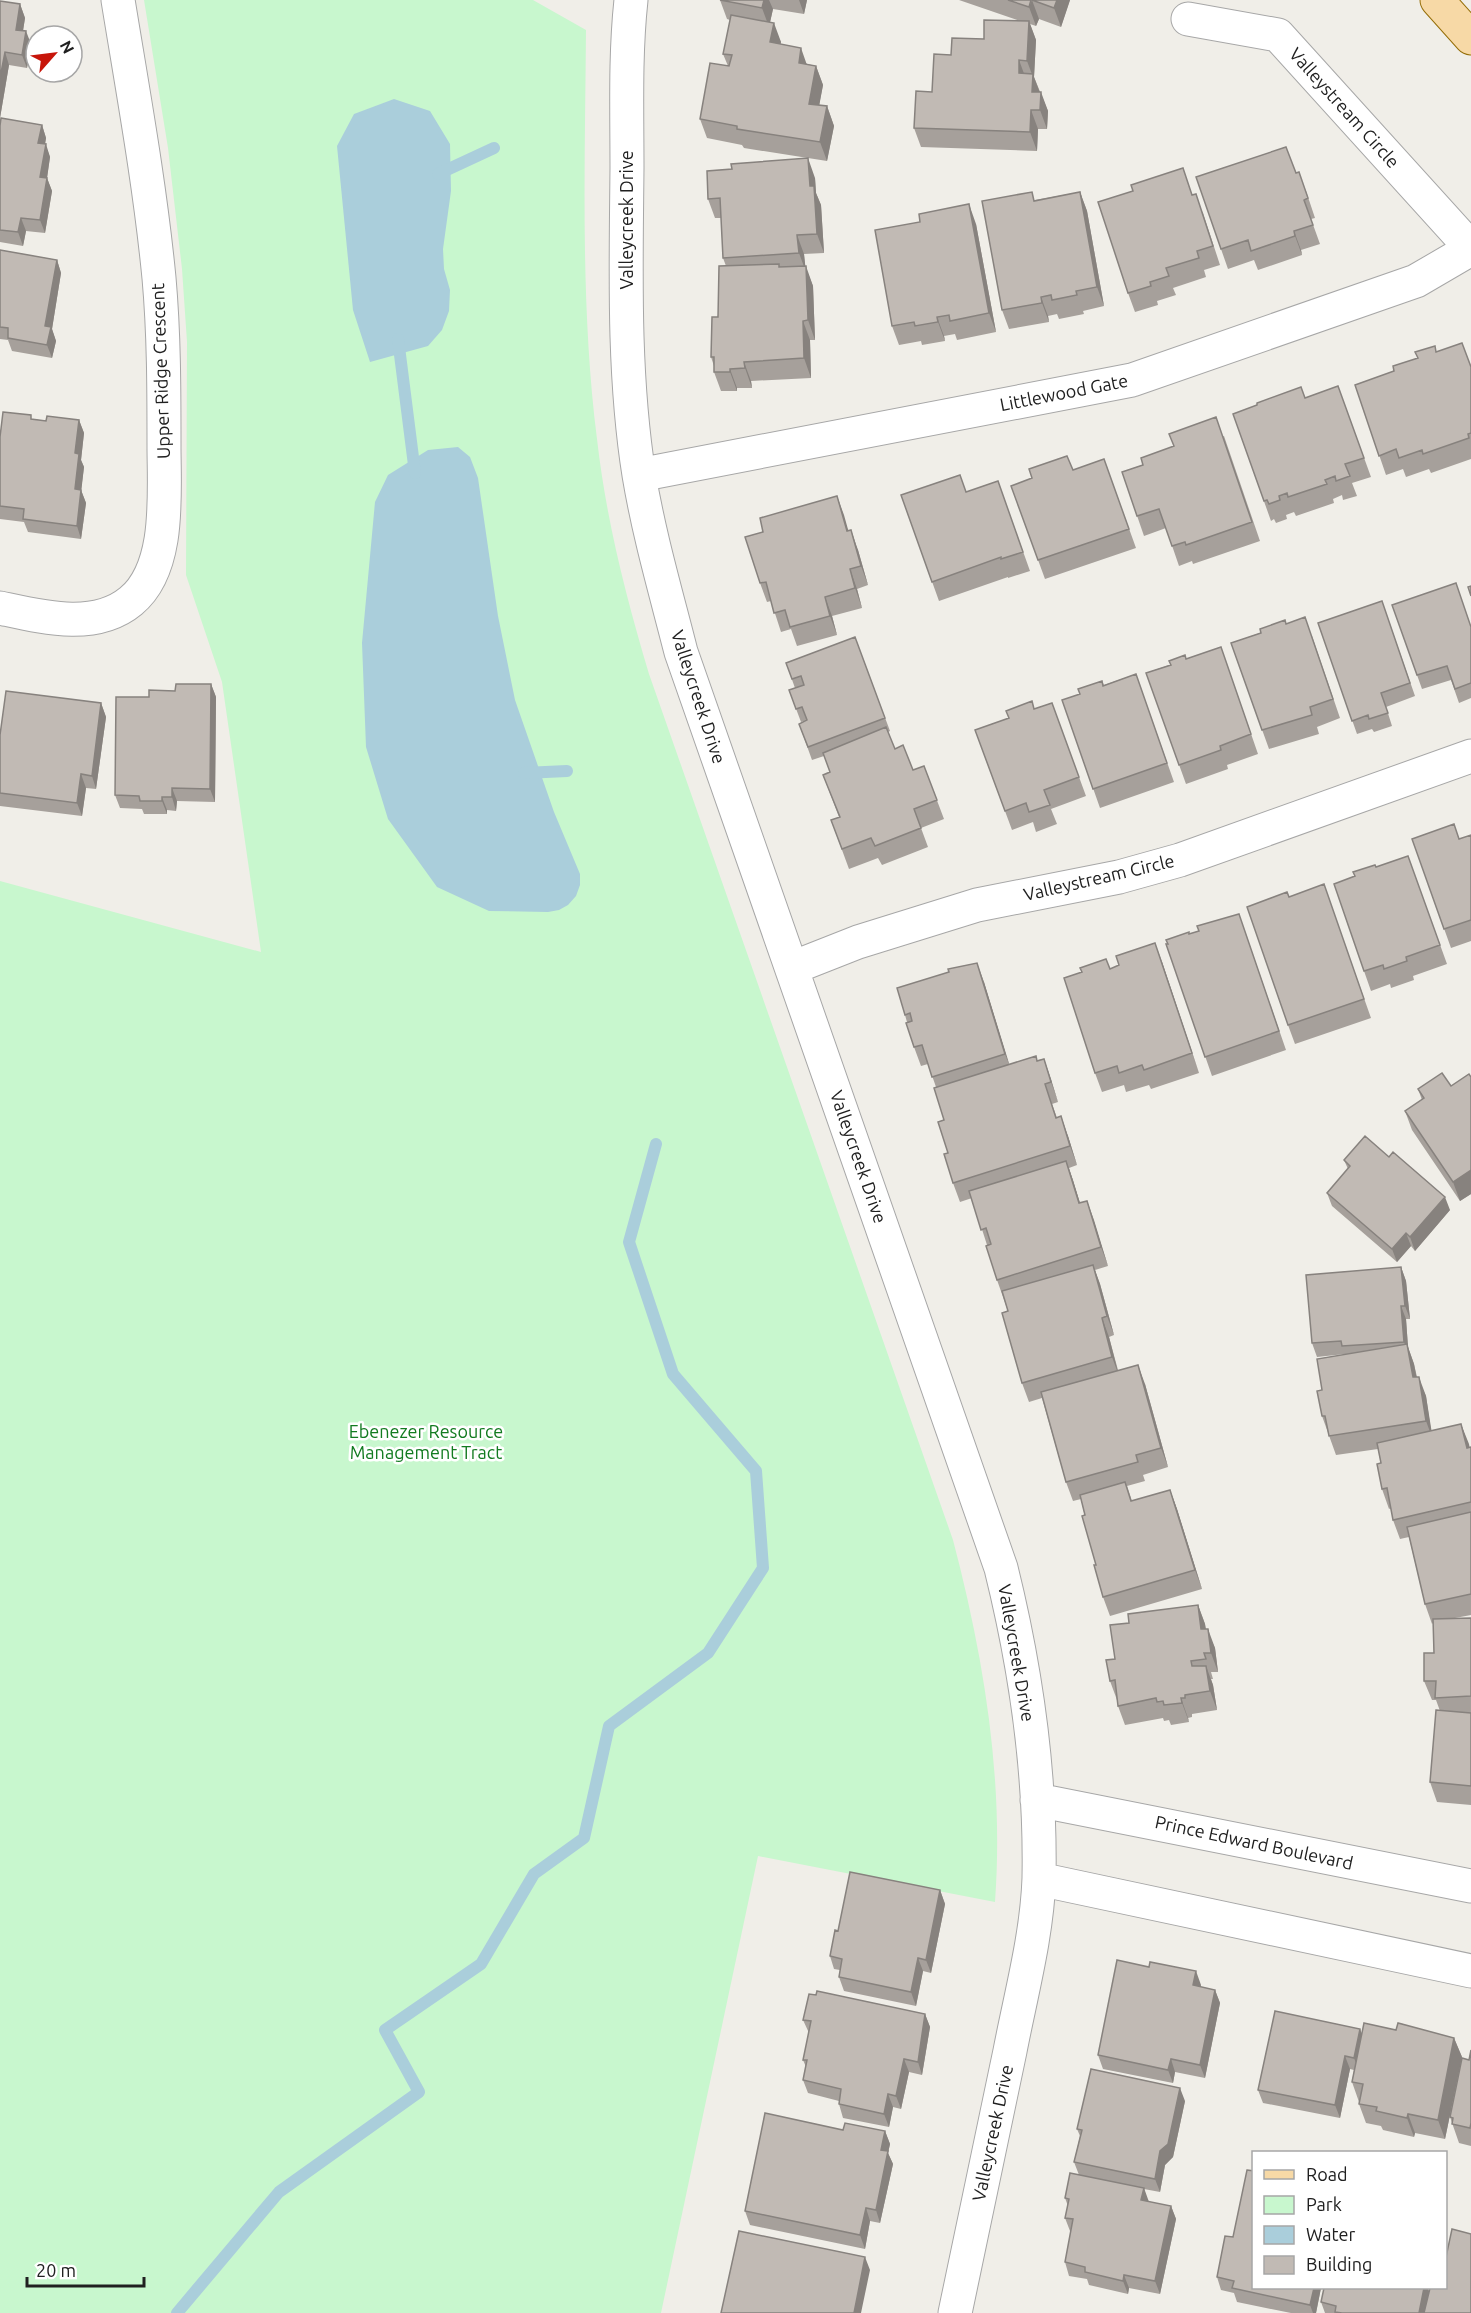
<svg xmlns="http://www.w3.org/2000/svg" width="1471" height="2313" viewBox="0 0 1471 2313" font-family="Ubuntu,sans-serif">
  <style>
    .park { fill: #c8f7ce }
    .water { fill: #aacedb }
    .lines { fill: none; stroke-linecap: round; stroke-linejoin: round }
    .stream { stroke: #aacedb; stroke-width: 12 }
    .minor-casing { stroke: #a7a7a7; stroke-width: 35 }
    .major-casing { stroke: #956e08; stroke-width: 35 }
    .minor { stroke: #fff; stroke-width: 33 }
    .major { stroke: #f7d9a6; stroke-width: 33 }
    .wall { fill: #a6a09b }
    .shaded-wall { fill: #87827e }
    .building { fill: #c1bab4; stroke: #87827e; stroke-width: 1.5 }
    .labels { text-anchor: middle; stroke-width: 5; stroke-linejoin: round; paint-order: stroke }
    .street-label { font-size: 18px; fill: #202020; stroke: #fff }
    .park-label { font-size: 18px; fill: #127b20; stroke: #fff }
  </style>
  <rect width="100%" height="100%" fill="#f0eee8"/>
  <path class="park" d="M144 0H533L586 30C585 165 580 305 597 439 606 519 626 597 649 674L953 1540C984 1658 1004 1779 995 1902L758 1856 661 2313H0V881L261 952 222 682 186 575 187 342 182 269 168 148Z"/>
  <path class="water" d="M394 99 430 111 450 144 451 191 443 249 444 269 450 290 449 311 442 330 428 346 370 362 353 310 337 146 354 114Z
    M458 447 470 457 478 478 498 616 515 700 554 812 580 874V885L576 896 568 905 559 910 548 912 489 911 437 887 388 819 366 747 362 643 375 502 388 475 428 450Z"/>
  <g class="lines">
    <path class="stream" d="M438 174 494 148
      M398 339 415 473
      M524 773 567 771
      M177 2313 279 2192 419 2092 385 2030 481 1964 534 1874 584 1838 609 1726 708 1653 763 1568 756 1471 673 1374 629 1242 656 1144"/>
    <defs>
      <path id="minor" d="M631 0C625 55 627 112 627 168 626 270 623 374 639 475 649 535 666 593 681 652L1001 1568C1026 1669 1041 1774 1039 1878 1037 1936 1021 1994 1010 2051 991 2139 973 2226 955 2313
        M1188 19 1278 35 1471 248
        M639 475 1132 380 1416 281 1471 249
        M0 608C42 617 95 631 131 601 171 568 164 493 164 446 164 390 164 334 159 278 150 185 133 92 118 0
        M792 968 858 942 977 905 1119 877 1180 860 1471 756
        M1037 1800 1471 1886
        M1039 1879 1471 1971"/>
      <path id="major" d="M1437 0 1471 38"/>
    </defs>
    <use href="#minor" class="minor-casing"/>
    <use href="#major" class="major-casing"/>
    <use href="#minor" class="minor"/>
    <use href="#major" class="major"/>
  </g>
  <path class="wall" d="M720 0H807L804 14 773 9 770 22 781 42 780 44 807 64 816 66 823 85 819 105 827 106 834 126 827 161 744 148 742 145 707 138 700 119 728 66 723 54 730 20 727 19Z
    M959 0H1070L1061 27 1039 19 1036 26 1030 24 1036 40 1034 77 1048 111 1047 129H1038L1037 151 921 147 914 128 951 55 1020 21Z
    M0 1 20 4 25 18 23 31 31 44 27 68 9 65 0 118Z
    M42 125 46 138 45 144 50 157 47 178 52 191 45 233 26 231 23 246 0 242V126Z
    M1296 173 1306 191 1315 218 1311 219 1320 244 1301 250 1302 255 1258 270 1254 260 1228 269 1221 249Z
    M815 178 816 193 821 205 824 253 804 254 805 266 813 286 815 340H810L811 378 751 381 752 388H737V391H721L714 372V366L711 357 726 266 723 258 721 218H715L708 199Z
    M1080 192 1087 211 1104 306 1083 311 1084 314 1059 319 1057 314 1048 316 1049 322 1009 329 1002 310 1035 200Z
    M1193 195 1203 213 1220 265 1204 270 1206 277 1173 288 1176 295 1157 301 1158 305 1135 312 1128 293Z
    M976 224 996 332 957 340 955 334 944 336 945 341 922 345 921 341 899 345 892 326Z
    M0 250 57 260 61 273 52 329 56 341 52 358 12 351 8 340 0 339Z
    M1437 352 1471 367V459L1431 473 1429 469 1406 477 1403 469 1386 475 1355 385 1394 371Z
    M1338 386 1371 477 1352 483 1357 496 1343 500 1342 495 1333 499 1334 503 1296 516 1294 512 1286 515 1287 519 1276 523 1274 519 1271 521 1233 414 1305 398Z
    M33 419 46 421 79 420 84 433 81 460 84 467 81 490 86 503 81 539 28 532 24 522 0 519V437Z
    M1224 436 1260 541 1193 564 1192 561 1179 566 1166 528 1144 536 1122 472Z
    M1104 459 1136 548 1045 579 1011 486 1073 470Z
    M998 481 1030 571 1008 578V577L939 601 901 495 966 492Z
    M837 496 848 531 858 550 868 585 857 589 862 608 832 616 837 635 797 646 791 629 781 632 771 601 767 602 760 583 763 532Z
    M1382 601 1415 696 1386 707 1392 726 1374 732 1372 729 1357 734 1318 623Z
    M1392 605 1471 627V698L1459 703 1451 680 1422 689Z
    M1286 624 1312 636 1340 718 1317 727 1319 734 1269 749 1231 643Z
    M855 637 890 731 888 732 895 749 913 770 924 766 944 819 921 828 928 847 882 865 878 858 849 869 831 820 839 817 823 775 830 772 824 756 812 760 799 724 807 720 801 722 789 690 795 688 786 663Z
    M1221 647 1258 754 1227 765 1228 769 1186 784 1146 673Z
    M1136 674 1174 782 1100 808 1062 700 1080 694 1102 681 1104 685Z
    M211 684 216 697 215 802 177 801 176 811 167 810V814H144L142 809 120 808 115 795 149 697Z
    M101 703 106 717 96 789 86 788 82 816 0 806V735Z
    M1052 703 1086 796 1051 809 1057 824 1036 832 1033 822 1012 830 975 730Z
    M1471 835V941L1451 948 1412 839H1459Z
    M1408 856 1447 964 1413 976 1414 980 1391 988 1390 984 1371 991 1364 971 1376 867Z
    M1324 885 1371 1018 1295 1044 1288 1025 1289 897Z
    M1239 914 1286 1050 1212 1076 1166 944Z
    M1162 962 1199 1073 1151 1089 1149 1085 1126 1092 1124 1085 1102 1092 1095 1073 1110 969Z
    M984 982 1009 1065 1044 1059 1058 1102 1052 1104 1057 1118 1068 1136 1077 1165 1069 1168 1080 1203 1087 1201 1108 1266 1095 1270 1100 1284 1114 1335 1109 1337 1118 1370 1145 1384 1168 1467 1143 1475 1145 1481 1127 1486 1132 1501 1170 1490 1177 1509 1202 1589 1110 1616 1103 1597 1081 1499 1073 1501 1066 1482 1042 1398 1029 1402 1022 1383 1008 1311 997 1280 987 1245 972 1198 960 1202 953 1183 944 1120 936 1087 928 1064 921 1066 914 1047 905 1015Z
    M1471 1077V1194L1460 1201 1412 1130 1405 1111 1422 1100 1418 1089 1451 1086Z
    M1344 1160 1450 1210 1415 1251 1411 1246 1397 1262 1332 1206 1327 1193 1348 1169Z
    M1401 1267 1406 1281 1410 1319H1406L1408 1347 1414 1364 1417 1377 1426 1396 1431 1431 1461 1424 1469 1447H1471V1615L1455 1618H1471V1805L1437 1802 1430 1782 1440 1711 1436 1700H1432L1424 1681 1434 1653 1433 1623 1432 1624 1425 1604 1409 1537 1400 1539 1393 1520 1391 1508 1389 1509 1382 1489 1381 1463 1378 1449 1336 1455 1322 1416V1390L1345 1354 1317 1357 1312 1343Z
    M1198 1605 1205 1624 1206 1629 1215 1648 1218 1672H1211L1213 1679H1211L1213 1685 1217 1710 1192 1714V1717L1188 1718 1189 1722 1171 1725 1169 1720 1164 1721 1163 1718 1125 1725 1118 1706V1700H1117L1110 1681 1115 1659 1129 1623Z
    M940 1890 945 1904 931 1973 923 1971 916 2006 844 1991 839 1977 840 1970 834 1969 830 1956 838 1931Z
    M1201 1985 1200 1987 1215 1990 1220 2003 1205 2078 1175 2072 1173 2083 1103 2069 1098 2055Z
    M816 1995 925 2014 930 2027 922 2075 909 2072 901 2109 893 2107 889 2127 843 2118 839 2104V2101L808 2093 803 2080 806 2067 803 2060 809 2033 803 2020Z
    M1360 2029 1362 2035 1396 2030 1454 2038 1462 2057 1445 2139 1415 2133 1414 2137 1383 2130 1381 2126 1366 2123 1359 2104 1360 2102H1359L1352 2082 1354 2070 1350 2069 1340 2118 1263 2103 1258 2090Z
    M1471 2050V2146L1459 2143 1450 2117 1469 2060Z
    M1185 2101 1173 2157 1165 2165 1160 2192 1144 2189 1148 2202 1171 2206 1176 2219 1160 2294 1129 2288 1128 2294 1089 2285 1087 2279 1069 2276 1065 2262 1071 2231H1070L1065 2218 1068 2206 1065 2198 1079 2175 1074 2162 1080 2136 1077 2129Z
    M843 2130 885 2131 890 2144 888 2153 893 2164 880 2223 870 2221 865 2249 750 2225 745 2211Z
    M1225 2236 1254 2288H1321L1316 2313H1291L1237 2302 1234 2293 1221 2290 1217 2277Z
    M1429 2291 1471 2313H1325L1321 2302Z"/>
  <path class="shaded-wall" d="M764 0H769L773 9 769 27 762 8Z
    M799 0H807L804 14Z
    M1032 0 1039 19 1036 26 1029 7Z
    M1057 0H1070L1061 27 1054 8Z
    M20 4 25 18 21 43 16 30Z
    M1029 21 1036 40 1034 77 1040 93 1039 111 1032 92 1033 77 1027 61Z
    M774 23 781 42 777 62 770 42Z
    M26 31 31 44 27 68 22 55Z
    M801 48 808 68 799 63Z
    M5 52 9 65 0 118V78Z
    M1019 60 1026 79 1019 73Z
    M816 66 823 85 816 123 809 104Z
    M1041 92 1048 111 1047 129 1040 110Z
    M827 106 834 126 827 161 820 142Z
    M1031 110 1038 129 1037 151 1030 132Z
    M42 125 46 138 43 156 38 143Z
    M46 144 50 157 47 178 52 191 45 233 40 220V177Z
    M808 158 815 178 816 193 821 205 824 253 817 234 810 186Z
    M1080 192 1087 211 1104 306 1097 287Z
    M969 204 976 224 996 332 989 313Z
    M21 218 26 231 23 246 18 232Z
    M1294 231 1301 250 1302 255 1295 236Z
    M797 235 804 254 806 272 799 253Z
    M57 260 61 273 52 329 56 341 52 358 47 345 45 326Z
    M806 266 813 286 815 340 808 320Z
    M1041 297 1048 316 1049 322 1042 303Z
    M937 317 944 336 945 341 938 322Z
    M803 321 810 340 811 378 804 358Z
    M744 362 751 381 752 388 745 368Z
    M730 369 737 388V391L730 372Z
    M79 420 84 433 81 460 84 467 80 502 75 489V453Z
    M81 490 86 503 81 539 77 526Z
    M837 496 844 515 854 551 847 531Z
    M851 530 858 550 868 585 861 566Z
    M850 569 857 589 862 608 855 588Z
    M825 597 832 616 837 635 830 616Z
    M211 684 216 697 215 802 210 789Z
    M101 703 106 717 96 789 92 776Z
    M81 774 86 788 82 816 77 803Z
    M172 788 177 801 176 811 172 797Z
    M162 797 167 810V814L162 801Z
    M1155 943 1162 962 1199 1073 1192 1053Z
    M977 963 984 982 1012 1073 1005 1054Z
    M1044 1059 1051 1079 1058 1102 1051 1082Z
    M1061 1116 1068 1136 1077 1165 1070 1146Z
    M1066 1161 1073 1180 1086 1223 1079 1203Z
    M1471 1170V1194L1460 1201 1453 1182Z
    M1445 1197 1450 1210 1415 1251 1410 1237Z
    M1087 1201 1094 1220 1108 1266 1101 1247Z
    M1406 1233 1411 1246 1397 1262 1392 1249Z
    M1093 1265 1100 1284 1114 1335 1107 1316Z
    M1401 1267 1406 1281 1410 1319 1405 1306Z
    M1401 1306 1406 1319 1408 1347 1414 1364 1420 1396 1413 1377 1409 1355 1404 1342Z
    M1102 1318 1109 1337 1119 1376 1112 1357Z
    M1138 1365 1145 1384 1168 1467 1161 1448Z
    M1419 1377 1426 1396 1433 1440 1426 1421Z
    M1461 1424 1469 1444 1471 1455 1467 1448Z
    M1170 1490 1177 1509 1202 1589 1195 1570Z
    M1198 1605 1205 1624 1208 1649 1201 1629Z
    M1208 1629 1215 1648 1218 1672 1211 1653Z
    M1206 1666 1213 1685 1217 1710 1210 1691Z
    M1181 1698 1188 1718 1189 1722 1182 1703Z
    M940 1890 945 1904 931 1973 926 1960Z
    M918 1958 923 1971 916 2006 911 1992Z
    M1196 1971 1201 1985 1198 1998 1193 1985Z
    M1215 1990 1220 2003 1205 2078 1200 2065Z
    M925 2014 930 2027 922 2075 918 2062Z
    M1360 2029 1365 2042 1359 2071 1354 2058Z
    M1454 2038 1462 2057 1445 2139 1438 2120Z
    M1345 2056 1350 2069 1340 2118 1335 2105Z
    M904 2059 909 2072 901 2109 896 2096Z
    M1171 2059 1175 2072 1173 2083 1168 2070Z
    M1180 2088 1185 2101 1173 2157 1165 2165 1160 2192 1155 2179 1160 2151Z
    M888 2094 893 2107 889 2127 884 2114Z
    M1408 2114 1415 2133 1414 2137 1407 2118Z
    M885 2131 890 2144 888 2153 893 2164 880 2223 876 2210 881 2150Z
    M1144 2188 1149 2202 1141 2200Z
    M1171 2206 1176 2219 1160 2294 1155 2281Z
    M866 2208 870 2221 865 2249 860 2235Z
    M865 2257 870 2270 861 2313H854Z
    M1124 2275 1129 2288 1128 2294 1123 2281Z
    M1314 2288H1321L1316 2313H1313L1310 2305Z
    M1424 2288H1428L1430 2294 1426 2313H1419Z"/>
  <path class="building" d="M720 0H764L762 8Z
    M1008 0H1031L1029 7Z
    M1032 0H1057L1054 8Z
    M0 1 20 4 16 30 26 31 22 55 5 52 0 78Z
    M731 15 774 23 770 42 801 48 799 63 816 66 809 104 827 106 820 142 737 129V126L700 119 710 63 729 66 732 55 723 54Z
    M984 20 1029 21 1027 61 1019 60V73L1033 74 1032 92H1041L1040 110H1031L1030 132 914 128 916 91 932 92 934 54 951 55 952 38 984 39Z
    M1 118 42 125 38 143 46 144 40 177 47 178 40 220 21 218 18 232 0 230V126Z
    M1286 147 1296 173 1299 172 1308 198 1304 200 1313 225 1294 231 1295 236 1251 251 1248 240 1221 249 1196 177Z
    M808 158 810 186H814L817 234 797 235 799 253 723 258 720 198 708 199 707 171 732 169 731 164Z
    M1183 168 1192 195 1196 194 1213 246 1197 251 1199 258 1166 268 1169 276 1150 282 1151 286 1128 293 1098 202 1133 191 1131 185Z
    M1032 192 1034 201 1080 192 1097 287 1076 291 1077 295 1052 300 1051 295 1041 297 1042 303 1002 310 982 201Z
    M969 204 989 313 950 321 949 315 937 317 938 322 915 326 914 322 892 326 875 230 920 222 919 214Z
    M0 250 57 260 45 326 51 327 47 345 8 338V328L0 327Z
    M779 264V267L806 266 808 320 803 321 804 358 744 362 745 368 730 369V372H714V357H711L712 317H718L719 266Z
    M1462 343 1471 367V434V433L1468 434 1469 438 1423 454 1422 450 1399 458 1396 449 1379 456 1355 385 1394 371 1393 366 1418 358 1415 352 1435 346 1436 352Z
    M1338 386 1364 458 1345 464 1350 476 1336 481 1335 476 1325 480 1327 484 1288 497 1287 493 1279 496 1280 500 1269 504 1267 500 1264 501 1233 414 1257 405V403L1301 387 1305 398Z
    M3 412 31 415V419L46 421 47 416 79 420 75 453 79 454 75 489 81 490 77 526 23 519 24 509 0 506V437Z
    M1216 417 1252 522 1186 545 1185 542 1172 546 1159 509 1137 516 1122 472 1143 465 1141 458 1174 446 1169 434Z
    M1067 456 1073 470 1104 459 1129 529 1038 560 1011 486 1032 478 1029 469Z
    M960 475 966 492 998 481 1023 552 1001 559V557L932 582 901 495Z
    M837 496 847 531 851 530 861 566 850 569 855 588 825 597 830 616 790 627 785 610 774 613 766 582 760 583 745 537 763 532 760 518Z
    M1456 583 1471 627V683L1455 689 1447 666 1417 675 1392 605Z
    M1471 586V596L1468 587Z
    M1382 601 1410 683 1381 693 1388 713 1369 719 1368 715 1352 721 1318 623Z
    M1305 617 1333 699 1310 707 1312 715 1262 730 1231 643 1261 633 1260 629 1285 620 1286 624Z
    M855 637 885 718 808 747 799 724 807 720 802 707 796 709 789 690 804 685 801 676 792 679 786 663Z
    M1221 647 1251 734 1220 746 1221 750 1179 765 1146 673 1171 665 1169 661 1185 655 1186 659Z
    M1136 674 1167 763 1093 789 1062 700 1080 694 1078 689 1102 681 1103 686Z
    M176 684H211L210 789 172 788V797H162V801H140L139 796 115 795 116 697H149V690L175 691Z
    M6 691 101 703 92 776 81 774 77 803 0 793V735Z
    M1032 701 1034 709 1052 703 1079 777 1044 790 1050 805 1029 812 1026 803 1005 811 975 730 1009 718 1006 711Z
    M886 727 895 749 903 745 913 770 924 766 937 800 914 809 921 828 875 846 871 838 842 849 831 820 840 817 823 775 830 772 823 753Z
    M1454 824 1459 839 1471 835V920L1444 929 1412 839Z
    M1408 856 1440 945 1406 957 1407 961 1384 969 1383 965 1364 971 1334 884 1355 876 1353 872 1375 865 1376 867Z
    M1324 884 1364 999 1288 1025 1247 907 1287 892 1289 897Z
    M1239 914 1279 1031 1205 1057 1166 944H1168L1166 940 1189 932V934L1199 931 1197 926Z
    M1155 943 1192 1053 1144 1070 1142 1065 1119 1073 1117 1066 1095 1073 1064 978 1082 972 1080 968 1106 959 1110 969 1119 965 1116 956Z
    M977 963 1005 1054 932 1077 922 1045 914 1047 906 1023 912 1021 910 1013 905 1015 897 988 949 972 948 969Z
    M1036 1056 1037 1061 1044 1059 1051 1082 1045 1084 1056 1118 1061 1116 1070 1146 953 1183 944 1154 948 1153 938 1122 944 1120 934 1088Z
    M1442 1073 1451 1086 1469 1074 1471 1077V1170L1453 1182 1405 1111 1424 1098 1418 1089Z
    M1365 1136 1389 1157 1393 1152 1445 1197 1410 1237 1406 1233 1392 1249 1327 1193 1350 1166 1344 1160Z
    M1066 1161 1079 1203 1087 1201 1101 1247 997 1280 986 1246 991 1244 986 1228 981 1230 969 1191Z
    M1093 1265 1107 1316 1102 1318 1112 1357 1022 1383 1002 1313 1008 1311 1002 1291Z
    M1401 1267 1405 1306H1401L1404 1342 1342 1346 1341 1341 1312 1343 1306 1275Z
    M1407 1344 1413 1377H1419L1426 1421 1329 1436 1325 1416H1322L1317 1391 1322 1390 1317 1359Z
    M1138 1365 1161 1448 1136 1455 1138 1462 1066 1482 1041 1392Z
    M1461 1424 1467 1448 1471 1447V1502L1393 1520 1387 1488 1382 1489 1377 1464 1381 1463 1377 1443Z
    M1125 1482 1131 1501 1170 1490 1195 1570 1103 1597 1094 1565H1096L1082 1516 1085 1515 1080 1495Z
    M1471 1512V1594L1425 1604 1407 1527Z
    M1198 1605 1201 1629H1208L1211 1653H1204L1206 1659 1191 1661 1192 1666H1206L1210 1691 1185 1695V1698H1181L1182 1703 1164 1705 1163 1701 1157 1702 1156 1698 1118 1706 1115 1680 1110 1681 1106 1660 1115 1659 1110 1625 1129 1623 1128 1614Z
    M1471 1618V1696L1435 1698 1436 1681H1424V1653H1434L1433 1619Z
    M1436 1710 1471 1713V1786L1430 1782Z
    M850 1872 940 1890 926 1960 918 1958 911 1992 839 1977 842 1959 830 1956 835 1930 838 1931Z
    M1117 1960 1149 1967 1150 1962 1196 1971 1193 1985 1215 1990 1200 2065 1171 2059 1168 2070 1098 2055Z
    M817 1991 925 2014 918 2062 904 2059 896 2096 888 2094 884 2114 839 2104 841 2089 803 2080 807 2060H803L811 2021 803 2020 809 1994 816 1995Z
    M1275 2011 1360 2029 1354 2058 1345 2056 1335 2105 1258 2090Z
    M1364 2023 1396 2030 1398 2023 1454 2038 1438 2120 1408 2114 1407 2118 1376 2111 1377 2107 1359 2104 1363 2084 1352 2082Z
    M1471 2050V2123L1470 2128 1452 2124 1453 2118 1450 2117 1462 2058 1469 2060Z
    M1091 2069 1180 2088 1168 2144 1160 2151 1155 2179 1074 2162 1082 2130 1077 2129Z
    M765 2113 843 2130 845 2123 885 2131 881 2150 888 2151 876 2210 866 2208 860 2235 745 2211Z
    M1247 2170 1254 2171V2288H1314L1310 2305 1232 2288 1234 2281 1217 2277 1225 2236 1233 2237Z
    M1070 2173 1144 2188 1141 2200 1171 2206 1155 2281 1124 2275 1123 2281 1085 2272V2267L1065 2262 1073 2219 1065 2218 1069 2199 1065 2198Z
    M1452 2229 1471 2234V2313H1424L1430 2288H1446V2257Z
    M739 2231 865 2257 854 2313H721Z
    M1324 2288H1424L1419 2313H1342L1335 2312 1336 2306 1321 2302Z"/>
  <g class="labels">
    <g class="street-label">
      <text transform="translate(1344 108) rotate(48)" y="6">Valleystream Circle</text>
      <text transform="translate(627 220) rotate(-90)" y="6">Valleycreek Drive</text>
      <text transform="translate(161 371) rotate(-92)" y="6">Upper Ridge Crescent</text>
      <text transform="translate(1064 393) rotate(-11)" y="6">Littlewood Gate</text>
      <text transform="translate(698 697) rotate(72)" y="6">Valleycreek Drive</text>
      <text transform="translate(1099 878) rotate(-13)" y="6">Valleystream Circle</text>
      <text transform="translate(858 1157) rotate(71)" y="6">Valleycreek Drive</text>
      <text transform="translate(1016 1653) rotate(80)" y="6">Valleycreek Drive</text>
      <text transform="translate(1254 1843) rotate(12)" y="6">Prince Edward Boulevard</text>
      <text transform="translate(993 2133) rotate(-78)" y="6">Valleycreek Drive</text>
    </g>
    <g class="park-label">
      <text x="426" y="1438">Ebenezer Resource<tspan x="426" dy="21">Management Tract</tspan></text>
    </g>
  </g>
  <rect x="1252" y="2151" width="195" height="138" fill="#ffffff" stroke="#a6a6a6" stroke-width="1.5"/>
  <rect x="1264" y="2170" width="30" height="9" fill="#f7d9a6" stroke="#a6a6a6" stroke-width="1.5"/>
  <text x="1306" y="2181" font-size="18" fill="#202020">Road</text>
  <rect x="1264" y="2196" width="30" height="18" fill="#c8f7ce" stroke="#a6a6a6" stroke-width="1.5"/>
  <text x="1306" y="2211" font-size="18" fill="#202020">Park</text>
  <rect x="1264" y="2226" width="30" height="18" fill="#aacedb" stroke="#a6a6a6" stroke-width="1.5"/>
  <text x="1306" y="2241" font-size="18" fill="#202020">Water</text>
  <rect x="1264" y="2256" width="30" height="18" fill="#c1bab4" stroke="#a6a6a6" stroke-width="1.5"/>
  <text x="1306" y="2271" font-size="18" fill="#202020">Building</text>
  <g transform="translate(54 54) rotate(62)"><circle r="28" fill="#ffffff" stroke="#a6a6a6" stroke-width="1.5"/>
  <path d="M0-4.5L10 22L0 15L-10 22Z" fill="#c7150a"/>
  <text y="-9" font-size="16" font-weight="bold" text-anchor="middle" fill="#202020">N</text>
  </g>
  <path d="M27 2277v9h117v-9" fill="none" stroke="#202020" stroke-width="3"/>
  <text x="36" y="2277" font-size="18" fill="#202020" stroke="#ffffff" stroke-width="4.5" paint-order="stroke">20 m</text>
</svg>
